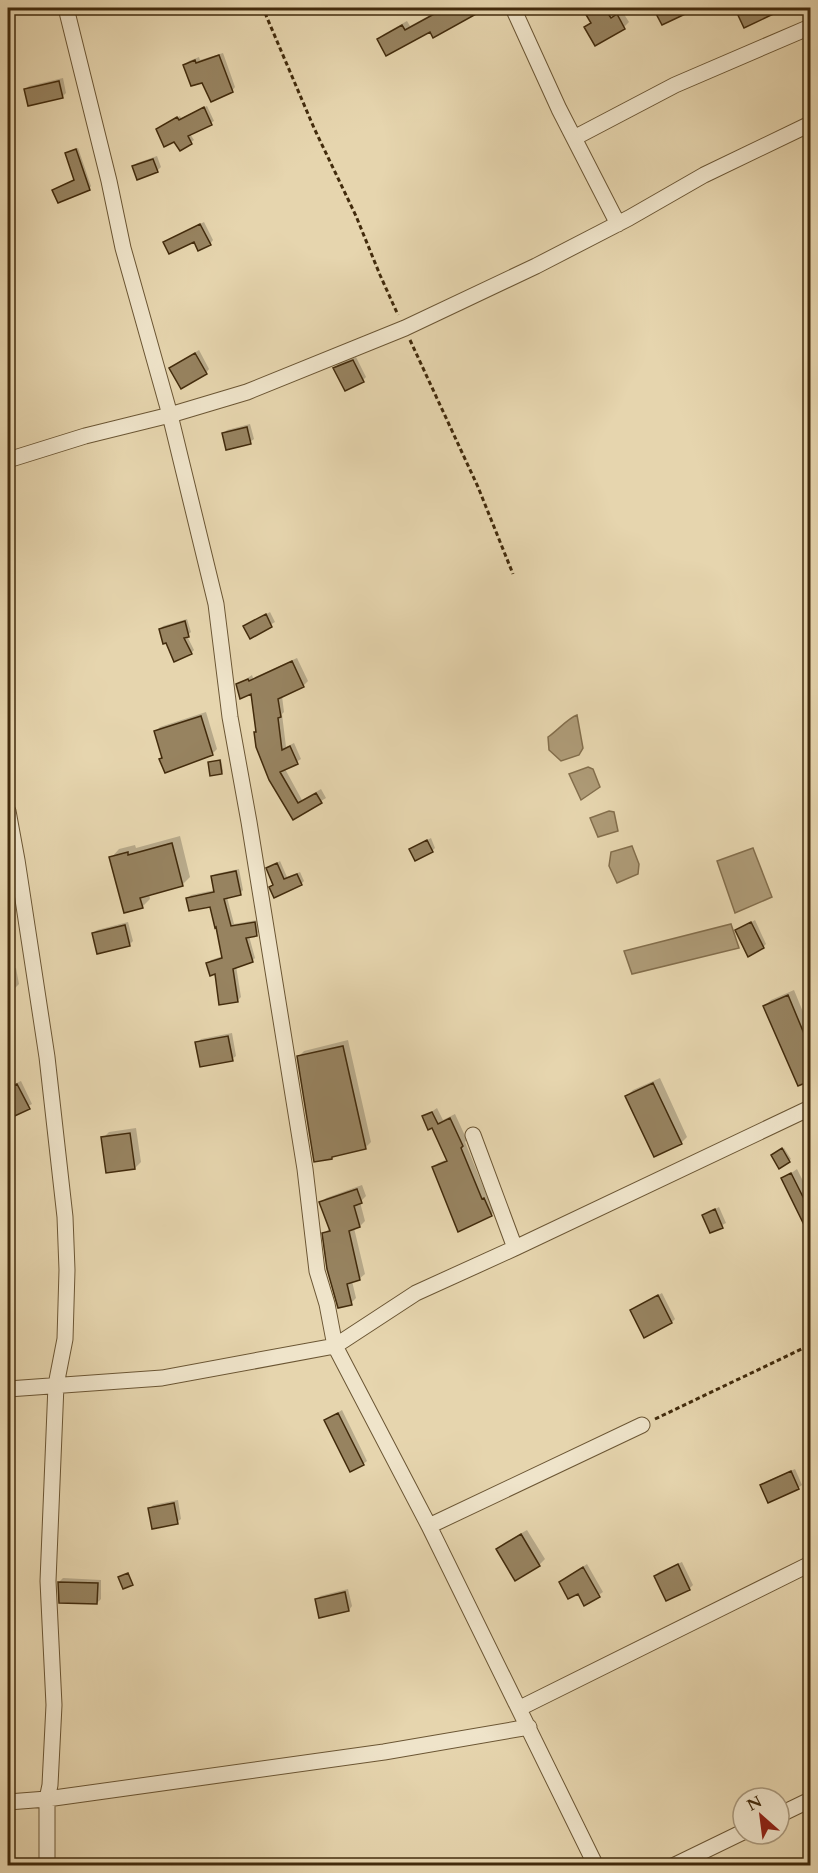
<svg xmlns="http://www.w3.org/2000/svg" width="818" height="1873" viewBox="0 0 818 1873" font-family="Cardo,serif">
  <style>
    .water { fill: #ae9b77; stroke: #836e4c; stroke-width: 1.5 }
    .shadow { fill: #0003 }
    .building { fill: #978360; stroke: #422b0c; stroke-width: 1.5 }
    .lines { fill: none; stroke-linecap: round; stroke-linejoin: round }
    .minor-casing { stroke: #6b5634; stroke-width: 17 }
    .path { stroke: #422b0c; stroke-width: 3; stroke-dasharray: 4.5 3; stroke-linecap: butt }
    .minor { stroke: #efe4ca; stroke-width: 15 }
  </style>
  <rect width="100%" height="100%" fill="#e6d5ae"/>
  <filter id="stains"><feTurbulence type="fractalNoise" baseFrequency=".00333" numOctaves="4"/><feColorMatrix values="0 0 0 0 .2 0 0 0 0 .09 0 0 0 0 .02 0 0 0 .5 -.17"/></filter>
  <radialGradient id="worn" r=".72"><stop offset=".6" stop-color="#630" stop-opacity="0"/><stop offset="1" stop-color="#630" stop-opacity=".3"/></radialGradient>
  <path class="water" d="M577 715 583 748 579 755 561 761 549 750 548 737C557 731 568 718 577 715Z
    M588 767 593 769 600 787 581 800 569 774Z
    M609 811 614 812 618 831 598 837 590 818Z
    M632 846 639 864 638 874 617 883 609 866 611 852Z
    M753 848 772 897 735 913 717 861Z
    M731 924 739 948 632 974 624 951Z"/>
  <path class="shadow" d="M443 8H484L433 36 430 30 379 39 384 34 407 21 410 26Z
    M584 8H612L616 15 622 11 629 22 624 27 596 44 586 27 592 21Z
    M655 8H691L663 23Z
    M743 8H783L745 26 738 12Z
    M223 53 235 87 232 91 203 81 185 65 189 61 199 57 200 60Z
    M63 78 66 93 62 97 26 89 29 86Z
    M207 106 214 121 190 134 194 140 180 149 175 140 160 127 180 116 181 118Z
    M78 148 91 186 89 189 54 190 75 179 67 153Z
    M157 156 161 167 157 171 134 166 137 163Z
    M204 222 213 240 210 244 194 240 165 242Z
    M199 350 209 369 206 373 170 368Z
    M356 357 366 377 363 380 335 368 338 364Z
    M250 424 254 439 250 442 224 433 227 430Z
    M270 612 275 622 250 637 245 626Z
    M187 619 191 632 187 636 194 650 191 653 160 629 163 626Z
    M297 658 308 681 303 686 282 696 284 712 282 714 286 747 294 743 301 759 285 769 302 800 321 789 326 798 293 818 258 731 252 691 237 685 252 675 253 678Z
    M206 712 217 749 212 754 161 759 163 757 155 732 160 727Z
    M221 759 223 771 222 773 209 763Z
    M180 836 190 877 182 885 149 894 150 899 142 907 111 858 119 849 135 845 136 848Z
    M431 838 435 848 432 851 411 849Z
    M280 861 287 877 300 872 304 881 301 884H274L268 868Z
    M239 869 243 890 240 894 227 897 234 924 258 920 260 931 256 934 249 936 255 958 252 961 236 966 241 997 238 1000 221 1003 216 972 208 963 211 960 223 956 211 905 188 898 191 895 215 890 212 877 215 874Z
    M755 920 766 944 763 947 737 931Z
    M128 922 133 941 129 945 93 933 97 930Z
    M16 968 19 984 14 989 8 991 11 1011 8 1014V970Z
    M794 990 810 1029V1079L799 1084 765 1006 771 1000Z
    M232 1033 236 1056 232 1059 197 1043 201 1039Z
    M348 1040 371 1142 365 1148 334 1155 331 1158 298 1057 304 1051Z
    M660 1078 687 1137 681 1143 627 1096 633 1090Z
    M21 1081 32 1104 8 1117V1087Z
    M437 1108 443 1120 455 1114 467 1140 465 1142 487 1196 489 1195 496 1210 491 1215 434 1168 438 1163 448 1159 433 1126 424 1117Z
    M136 1128 141 1162 135 1168 103 1138 109 1132Z
    M784 1148 791 1159 779 1167 774 1154Z
    M797 1169 810 1195V1236L783 1179Z
    M362 1185 366 1196 360 1202 365 1221 360 1226 354 1228 365 1274 359 1279 352 1281 356 1298 351 1303 324 1234 330 1228 321 1203 326 1198Z
    M719 1207 726 1223 711 1231 704 1215Z
    M662 1293 675 1319 672 1322 632 1310Z
    M342 1410 367 1461 363 1464 326 1420Z
    M795 1469 802 1485 798 1488 762 1486 765 1482Z
    M178 1500 181 1519 177 1522 149 1509 153 1505Z
    M527 1530 545 1559 539 1565 498 1549 504 1543Z
    M682 1562 693 1585 689 1589 655 1576 659 1572Z
    M587 1564 603 1592 585 1604 569 1576Z
    M63 1578 101 1580V1599L97 1603 59 1582Z
    M348 1589 352 1606 349 1610 317 1600 320 1596Z"/>
  <path class="building" d="M445 8H487L433 38 430 32 386 56 377 39 402 25 405 30Z
    M582 8H604L611 18 617 14 625 29 595 46 584 27 591 23Z
    M653 8H698L662 25Z
    M744 8H786L744 28 736 11Z
    M219 55 233 92 211 102 202 83 191 86 183 65 195 60 196 63Z
    M59 81 63 98 28 106 24 89Z
    M204 107 212 125 188 136 192 144 180 151 174 142 164 147 156 129 177 117 179 120Z
    M76 149 90 190 58 203 52 190 74 180 65 153Z
    M153 159 158 172 137 180 132 166Z
    M200 224 211 245 198 251 194 242 169 254 163 242Z
    M195 353 207 374 181 389 169 368Z
    M353 360 364 382 345 391 333 368Z
    M247 427 251 444 226 450 222 433Z
    M266 614 272 627 250 639 243 626Z
    M185 621 189 637 184 638 192 654 174 662 166 643 163 644 159 629Z
    M292 661 304 687 278 699 281 717 278 718 282 750 290 746 298 764 280 772 298 803 316 793 322 803 293 820 269 780 256 747 254 732H256L251 694 240 699 236 684 248 679 249 681Z
    M201 716 213 755 165 773 159 759 162 758 154 731Z
    M220 760 222 774 210 776 208 762Z
    M427 840 433 852 415 861 409 849Z
    M172 843 183 886 140 898 143 908 124 913 109 857 128 852V855Z
    M277 863 284 879 297 874 302 885 274 898 269 887 273 885 266 868Z
    M236 871 241 895 224 899 231 926 255 922 257 936 246 938 253 962 233 969 238 1002 219 1005 215 974 210 976 206 963 222 958 216 927 215 928 210 907 189 911 186 898 214 892 211 876Z
    M751 922 764 948 748 957 735 930Z
    M125 925 130 946 97 954 92 933Z
    M788 995 810 1048V1081L798 1086 763 1006Z
    M228 1036 233 1061 200 1067 195 1042Z
    M343 1046 366 1149 332 1157V1159L314 1162 297 1056Z
    M653 1083 682 1144 654 1157 625 1096Z
    M17 1084 30 1109 8 1119V1088Z
    M432 1112 438 1124 450 1118 463 1146 461 1148 482 1199 484 1198 492 1216 458 1232 432 1167 447 1161 432 1128 428 1130 422 1116Z
    M130 1133 135 1169 106 1173 101 1137Z
    M782 1148 790 1162 779 1169 771 1155Z
    M791 1173 810 1211V1237L781 1178Z
    M357 1189 362 1203 354 1206 360 1227 349 1231 360 1280 347 1284 352 1305 338 1308 327 1269 322 1233 330 1231 319 1202Z
    M715 1209 723 1228 710 1233 702 1215Z
    M658 1295 672 1323 644 1338 630 1310Z
    M338 1413 364 1465 350 1472 324 1420Z
    M791 1471 799 1489 768 1503 760 1485Z
    M174 1503 178 1524 152 1529 148 1508Z
    M521 1534 540 1566 515 1581 496 1549Z
    M678 1564 690 1590 666 1601 654 1576Z
    M583 1567 600 1597 584 1606 578 1594 568 1599 559 1582Z
    M128 1573 133 1585 123 1589 118 1577Z
    M58 1582 98 1583 97 1604 59 1603Z
    M345 1592 349 1611 319 1618 315 1599Z"/>
  <g class="lines">
    <defs>
      <path id="minor" d="M66 8 109 181 123 248 170 415 216 604 230 717 249 822 305 1169 317 1271 327 1304 335 1346 429 1526 596 1866
        M513 8 559 109 618 224
        M574 138 675 85 810 27
        M8 460 85 436 170 415 247 392 405 328 536 266 629 218 704 175 810 124
        M8 811 17 860 47 1057 65 1217 67 1270 65 1339 56 1385 48 1581 54 1705 50 1785 47 1799 8 1802
        M473 1135 515 1248
        M8 1389 162 1378 335 1346 416 1293 515 1248 810 1108
        M429 1526 642 1425
        M520 1708 810 1564
        M779 1815 810 1800
        M47 1866V1799L384 1752 529 1727
        M673 1866 743 1832"/>
    </defs>
    <use href="#minor" class="minor-casing"/>
    <path class="path" d="M265 13 314 128 356 216 380 275 398 315
      M410 340 478 487 513 574
      M655 1419 810 1345"/>
    <use href="#minor" class="minor"/>
  </g>
  <rect width="818" height="1873" fill="none" stroke="#e6d5ae" stroke-width="30"/>
  <rect x="9" y="9" width="800" height="1855" fill="none" stroke="#422b0c" stroke-width="3"/>
  <rect x="15" y="15" width="788" height="1843" fill="none" stroke="#422b0c" stroke-width="1.5"/>
  <g transform="translate(761 1816) rotate(332)"><circle r="28" fill="#efe4ca" stroke="#aa9a7e" stroke-width="1.5"/>
  <path d="M0-4.5L10 22L0 15L-10 22Z" fill="#8f2418"/>
  <text y="-9" font-size="16" font-weight="bold" text-anchor="middle" fill="#422b0c">N</text>
  </g>
  <rect width="100%" height="100%" filter="url(#stains)"/>
  <rect width="100%" height="100%" fill="url(#worn)"/>
</svg>
